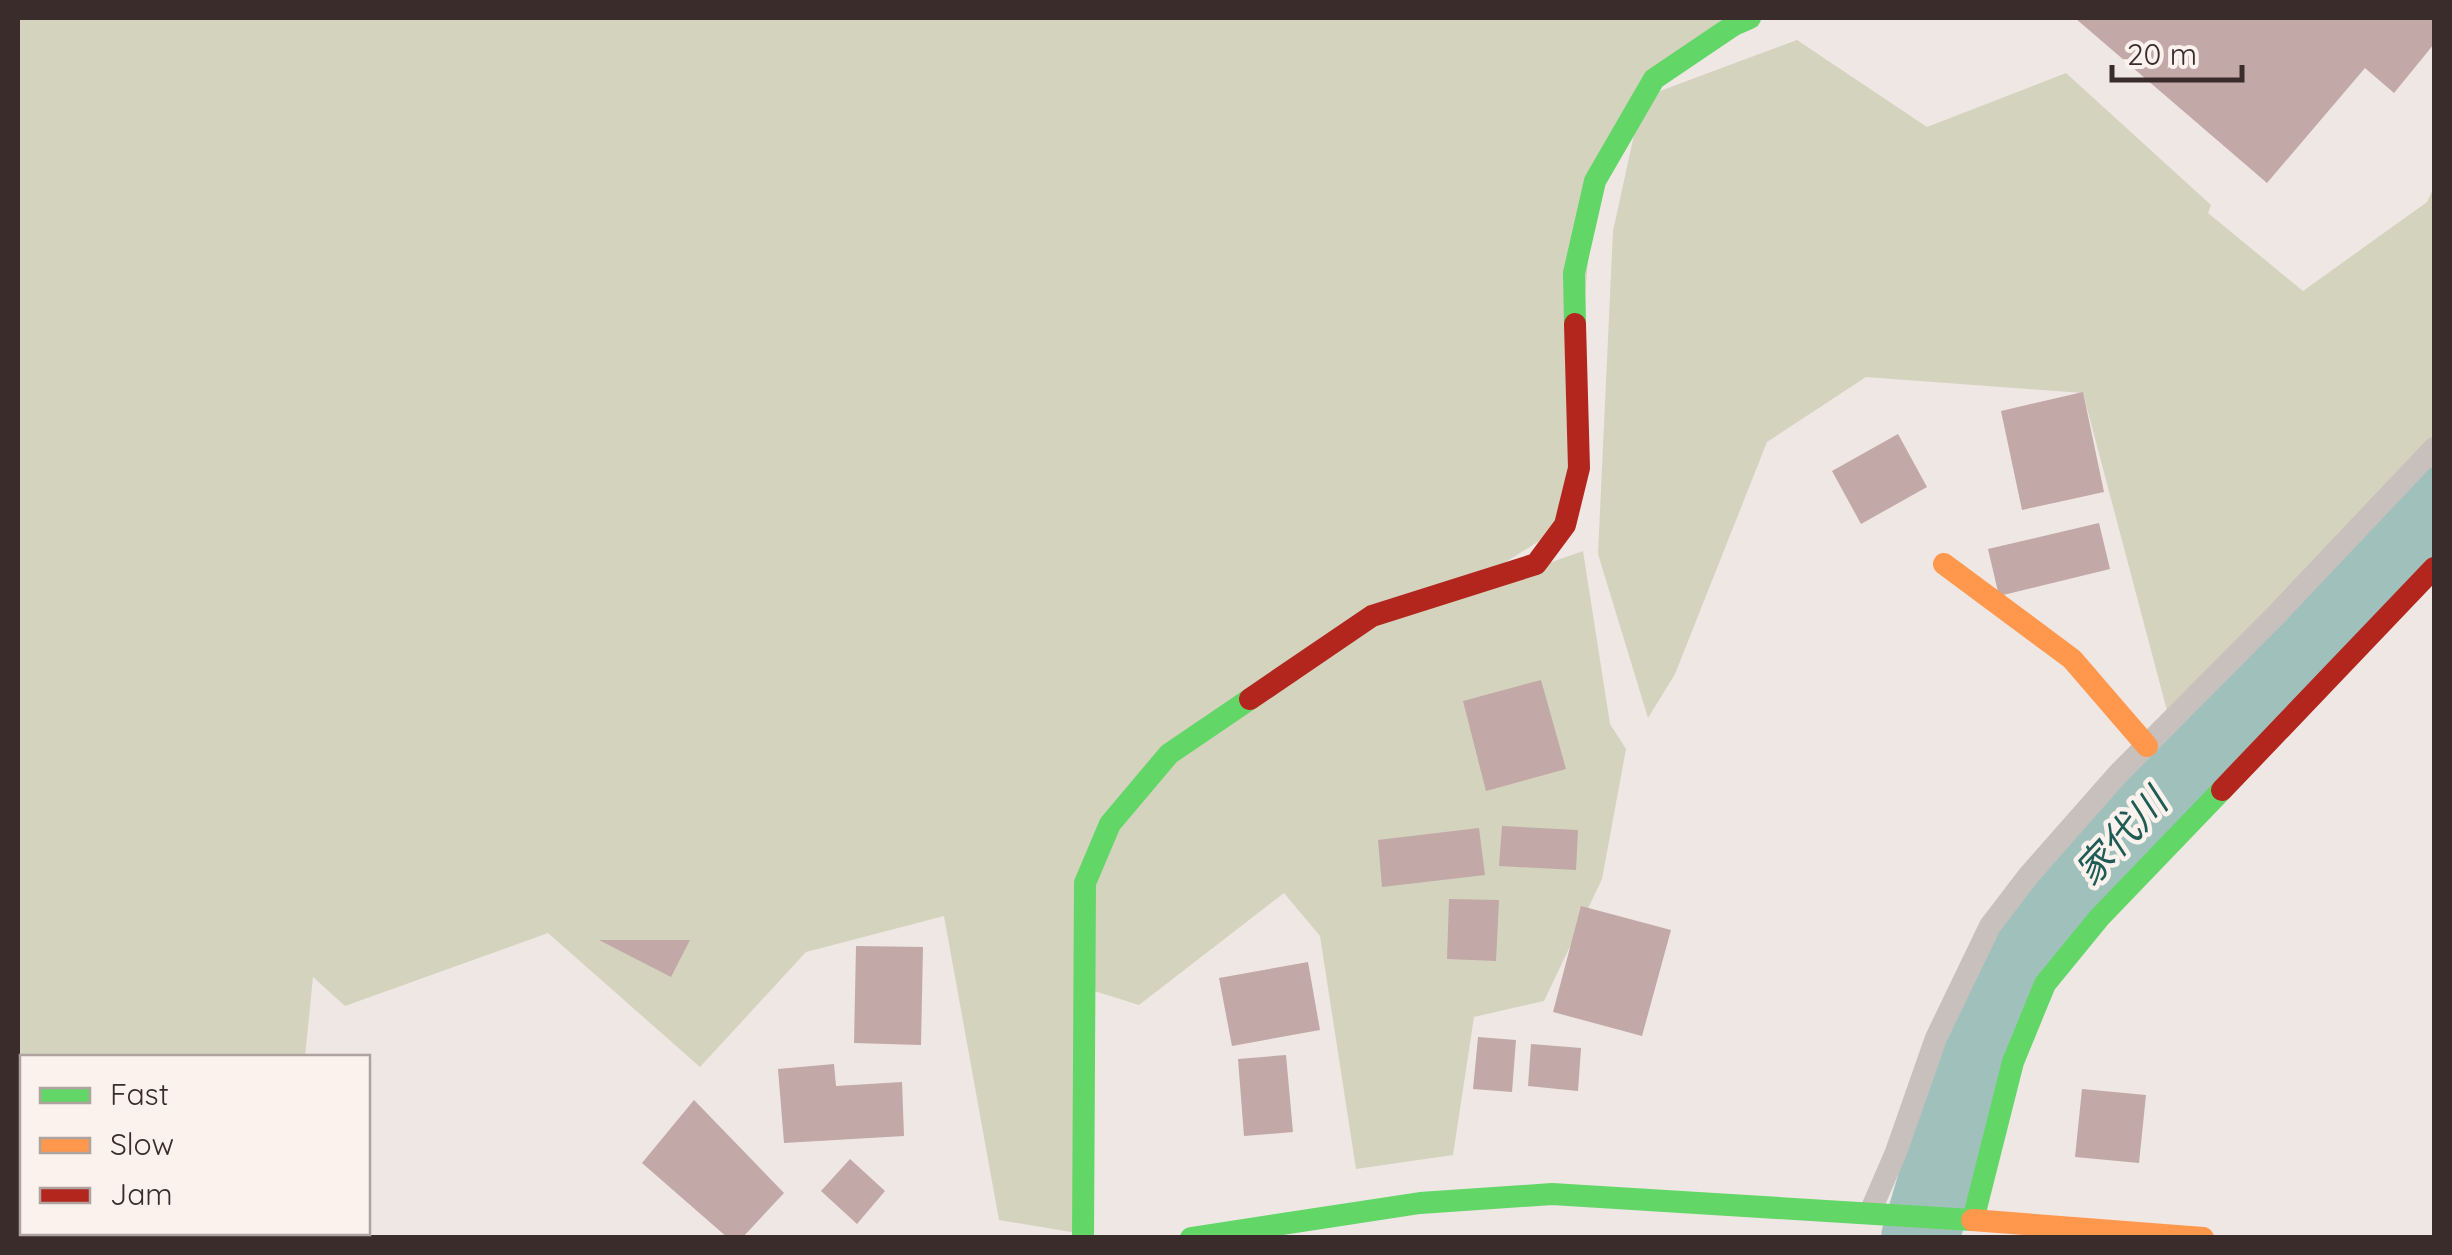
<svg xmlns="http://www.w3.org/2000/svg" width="2452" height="1255" viewBox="0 0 2452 1255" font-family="Quicksand,'Noto Sans JP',sans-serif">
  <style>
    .green { fill: #d4d3be }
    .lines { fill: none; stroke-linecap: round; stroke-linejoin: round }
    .river { stroke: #a0c1bb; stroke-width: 78 }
    .building { fill: #c2a8a6 }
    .lane { stroke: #c8c0bd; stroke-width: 22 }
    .fast { stroke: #63d668; stroke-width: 22 }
    .slow { stroke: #ff974d; stroke-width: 22 }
    .jam { stroke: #b3261e; stroke-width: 22 }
    .labels { text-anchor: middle; stroke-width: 9; stroke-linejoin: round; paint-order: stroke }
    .water-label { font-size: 38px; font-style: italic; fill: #1f5c55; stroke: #fbf2ed }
  </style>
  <rect width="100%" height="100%" fill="#efe7e4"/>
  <path class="green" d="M18 18H1723L1644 97 1797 40 1927 127 2066 73 2211 205 2208 213 2303 291 2427 202 2434 187V442L2170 722 2083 393 1866 377 1767 442 1675 674 1648 718 1598 554 1613 231 1641 103 1595 181 1565 525 1446 599 1583 551 1610 724 1626 749 1602 879 1544 1001 1474 1017 1453 1155 1356 1169 1320 936 1284 893 1139 1005 1085 988 1083 1234 999 1220 944 916 806 952 700 1067 548 933 345 1006 313 977 305 1057 22 1058V1116H18Z
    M2434 458V562L2041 978 1976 1187 1908 1166 1995 953 2091 822 2163 751 2261 640Z"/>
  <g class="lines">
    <path class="river" d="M1920 1238 1966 1084 2010 972 2078 882 2434 506"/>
  </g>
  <path class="building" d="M2075 18H2434V44L2394 93 2365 68 2267 183Z
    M2083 392 2104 492 2022 510 2001 411Z
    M1898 434 1927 487 1861 524 1832 471Z
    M2099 523 2110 569 1999 596 1988 549Z
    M1541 680 1566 769 1486 791 1463 701Z
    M1502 826 1578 830 1576 870 1499 866Z
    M1479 828 1485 875 1382 887 1378 840Z
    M1449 899 1499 900 1496 961 1447 959Z
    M1581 906 1671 930 1642 1036 1553 1012Z
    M599 940H690L671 977Z
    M856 946 923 947 921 1045 854 1043Z
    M1308 962 1320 1030 1232 1046 1219 978Z
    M1478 1037 1516 1040 1512 1092 1473 1089Z
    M1531 1044 1581 1048 1578 1091 1528 1086Z
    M1286 1055 1293 1132 1244 1136 1238 1059Z
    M834 1064 836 1086 902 1082 904 1136 784 1143 778 1069Z
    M2082 1089 2146 1095 2139 1163 2075 1157Z
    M694 1100 784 1193 742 1238H728L642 1163Z
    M850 1159 885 1191 857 1224 821 1191Z"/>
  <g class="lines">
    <path class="lane" d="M1871 1210 1896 1152 1936 1038 1990 926 2029 875 2118 774 2274 617 2434 448"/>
    <path class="fast" d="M1575 324 1574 273 1595 181 1654 79 1734 25 1750 18
      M1973 1220 2013 1062 2045 984 2099 918 2222 790
      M1083 1238 1085 883 1110 824 1169 754 1250 699
      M1191 1238 1420 1203 1552 1194 1972 1220"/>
    <path class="slow" d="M1944 564 2072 659 2147 746
      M1972 1220 2203 1238"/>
    <path class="jam" d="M1250 699 1372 616 1536 564 1565 525 1579 468 1575 324
      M2222 790 2434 568"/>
  </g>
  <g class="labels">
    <g class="water-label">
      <text transform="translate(2121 837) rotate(-47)" y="13">家代川</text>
    </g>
  </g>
  <rect width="2452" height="1255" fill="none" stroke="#3a2c2a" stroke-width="40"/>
  <rect x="20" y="1055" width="350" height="180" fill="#fbf2ed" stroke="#aea39f" stroke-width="2.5"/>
  <rect x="40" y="1088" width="50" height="15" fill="#63d668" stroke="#aea39f" stroke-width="2.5"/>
  <text x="110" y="1105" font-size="30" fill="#3a2c2a">Fast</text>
  <rect x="40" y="1138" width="50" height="15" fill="#ff974d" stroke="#aea39f" stroke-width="2.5"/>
  <text x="110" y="1155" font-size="30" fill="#3a2c2a">Slow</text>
  <rect x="40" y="1188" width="50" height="15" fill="#b3261e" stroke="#aea39f" stroke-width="2.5"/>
  <text x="110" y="1205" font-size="30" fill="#3a2c2a">Jam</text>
  <path d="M2112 65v15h130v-15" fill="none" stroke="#3a2c2a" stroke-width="5"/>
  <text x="2127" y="65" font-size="30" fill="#3a2c2a" stroke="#fbf2ed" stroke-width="8" paint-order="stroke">20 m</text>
</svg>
